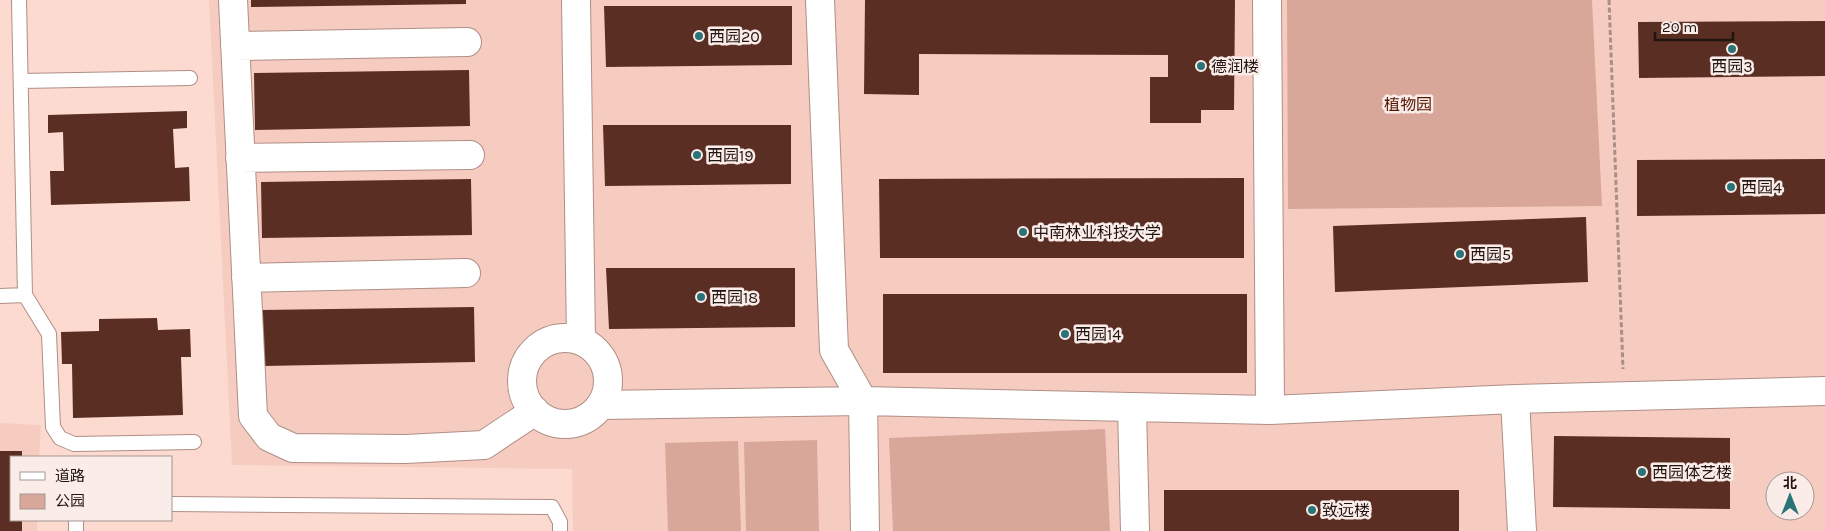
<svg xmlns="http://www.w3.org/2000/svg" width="1825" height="531" viewBox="0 0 1825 531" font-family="Karla,'Noto Sans SC',sans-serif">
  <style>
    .built { fill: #f6ccc0; fill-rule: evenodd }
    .green { fill: #d9a79a }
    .building { fill: #5a2e22 }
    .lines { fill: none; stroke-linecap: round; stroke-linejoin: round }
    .service-casing { stroke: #af8e86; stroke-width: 16 }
    .minor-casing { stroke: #af8e86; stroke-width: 30 }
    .path { stroke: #a98f88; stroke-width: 3; stroke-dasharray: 5 2.5; stroke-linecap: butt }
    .service { stroke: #fff; stroke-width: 14 }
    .minor { stroke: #fff; stroke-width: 28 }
    .poi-dot { fill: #2a7479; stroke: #faece8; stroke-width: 2 }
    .labels { text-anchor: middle; stroke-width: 5; stroke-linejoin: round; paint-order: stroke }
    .poi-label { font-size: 16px; fill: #211512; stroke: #faece8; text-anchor: start }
    .park-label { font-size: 16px; fill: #561605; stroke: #faece8 }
  </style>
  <rect width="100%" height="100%" fill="#fcdad0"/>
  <path class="built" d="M209 0H1825V531H573L572 469 232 465ZM1775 481H1805V511H1775Z
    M0 423 41 425 39 457H11V520H37V531H0Z"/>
  <path class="green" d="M1287 0H1592L1602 206 1288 209Z
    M1105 429 1110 531H893L889 438Z
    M817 440 819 531H746L744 442Z
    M738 441 741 531H668L665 443Z"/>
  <path class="building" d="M251 0H466V4L251 7Z
    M865 0H1235L1234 110H1201V123H1150V77H1168V55L919 54V95L864 94Z
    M604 6H792V65L606 67Z
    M1825 21V76L1639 78 1638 22Z
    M469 70 470 126 255 130 254 73Z
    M187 111V128L173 129 175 168 189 167 190 201 51 205 50 171H64L63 132 48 133V115Z
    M603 125H791V184L605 186Z
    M1825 159V214L1637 216V160Z
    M1244 178V258H880L879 179Z
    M471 179 472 235 262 238 261 182Z
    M1586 217 1588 282 1335 292 1333 226Z
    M606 268H795V327L609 329Z
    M883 294H1247V373H883Z
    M474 307 475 362 263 366 262 310Z
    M157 318 158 330 190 329 191 357H181L183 415 73 418 72 364H62L61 332 99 331V319Z
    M1554 436 1730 438V509L1553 507Z
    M0 451H22V457H11V520H22V531H0Z
    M1164 490H1459V531H1164Z"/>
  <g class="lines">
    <defs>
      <path id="service" d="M19 0 25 295 49 334 53 427 60 438 74 444 194 442
        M21 81 190 78
        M0 296 25 295
        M171 504 552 507 560 522V531
        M76 531V520"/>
      <path id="minor" d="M233 0 253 416 269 437 293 448 405 449 484 445 535 411
        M576 0 581 340
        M820 0 834 350 863 401 865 531
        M1267 0 1270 410
        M235 46 467 42
        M240 158 470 155
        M246 278 466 273
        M522 381a43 43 0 1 1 86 0a43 43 0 1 1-86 0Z
        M1515 399 1522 531
        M601 405 863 401 1270 410 1515 399 1825 391
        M1132 407 1135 531"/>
    </defs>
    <use href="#service" class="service-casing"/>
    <use href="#minor" class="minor-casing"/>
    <path class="path" d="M1609 0 1623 369"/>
    <use href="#service" class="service"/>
    <use href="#minor" class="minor"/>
  </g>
  <g class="poi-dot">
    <circle cx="699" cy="36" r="5"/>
    <circle cx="1732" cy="49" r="5"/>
    <circle cx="1201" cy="66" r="5"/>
    <circle cx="697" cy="155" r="5"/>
    <circle cx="1731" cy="187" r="5"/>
    <circle cx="1023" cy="232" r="5"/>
    <circle cx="1460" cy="254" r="5"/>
    <circle cx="701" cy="297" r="5"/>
    <circle cx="1065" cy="334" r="5"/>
    <circle cx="1642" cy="472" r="5"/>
    <circle cx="1312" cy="510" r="5"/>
  </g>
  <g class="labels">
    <g class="poi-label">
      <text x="709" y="42">西园20</text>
      <text x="1211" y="72">德润楼</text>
      <text x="1732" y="72" text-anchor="middle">西园3</text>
      <text x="707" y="161">西园19</text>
      <text x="1741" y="193">西园4</text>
      <text x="1033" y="238">中南林业科技大学</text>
      <text x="1470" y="260">西园5</text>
      <text x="711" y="303">西园18</text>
      <text x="1075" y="340">西园14</text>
      <text x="1652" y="478">西园体艺楼</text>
      <text x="1322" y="516">致远楼</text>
    </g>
    <g class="park-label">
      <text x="1408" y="110">植物园</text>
    </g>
  </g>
  <rect x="10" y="456" width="162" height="65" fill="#faece8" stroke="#a39692"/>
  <rect x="20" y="472" width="25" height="8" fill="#ffffff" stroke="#a39692"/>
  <text x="55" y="481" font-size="15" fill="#211512">道路</text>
  <rect x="20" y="494" width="25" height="15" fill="#d9a79a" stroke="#a39692"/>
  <text x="55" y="506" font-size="15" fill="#211512">公园</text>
  <g transform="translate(1790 496)"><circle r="24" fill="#faece8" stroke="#a39692"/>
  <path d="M0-4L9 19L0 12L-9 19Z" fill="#2a7479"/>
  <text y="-8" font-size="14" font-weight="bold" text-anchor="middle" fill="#211512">北</text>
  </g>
  <path d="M1655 32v8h78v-8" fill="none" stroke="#211512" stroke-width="2.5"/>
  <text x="1662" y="32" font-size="15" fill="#211512" stroke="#faece8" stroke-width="4" paint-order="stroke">20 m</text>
</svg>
